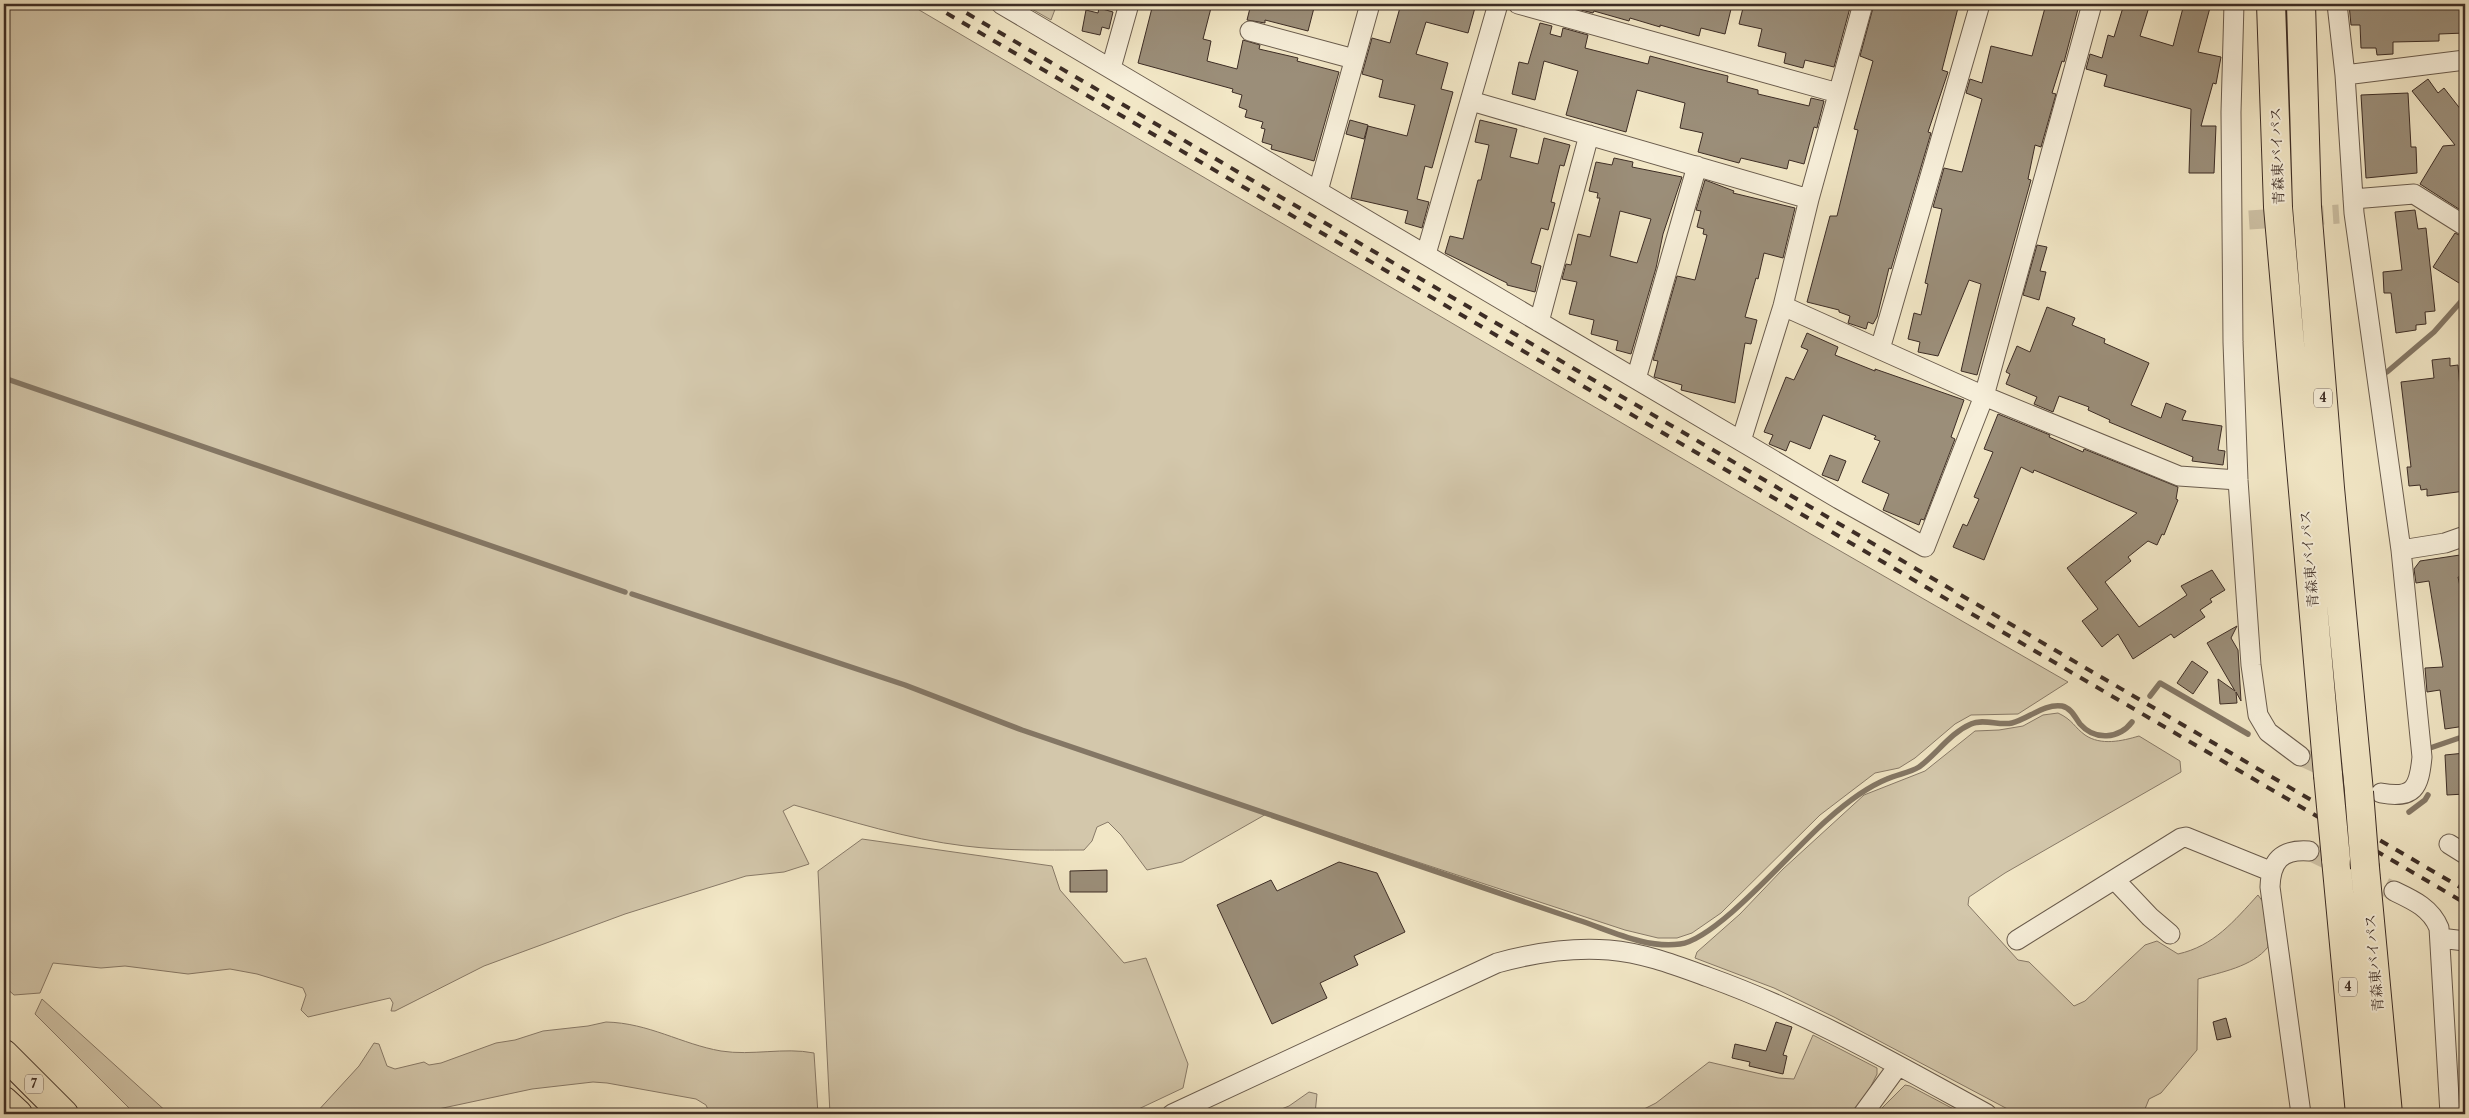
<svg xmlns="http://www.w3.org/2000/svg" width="2469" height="1118" viewBox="0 0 2469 1118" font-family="'Libre Caslon Text','Noto Serif JP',serif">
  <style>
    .green { fill: #d3c7ab; stroke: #887a68 }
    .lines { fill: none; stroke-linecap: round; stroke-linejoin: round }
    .stream { stroke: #847765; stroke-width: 5.5 }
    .building { fill: #9b8e79; stroke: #3d2d25; fill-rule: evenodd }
    .street-tunnel { stroke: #cec2a6; stroke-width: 19; stroke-dasharray: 19 9; stroke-linecap: butt }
    .street-casing { stroke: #6a5c4d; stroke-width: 21 }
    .highway-casing { stroke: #3d2d25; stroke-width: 30 }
    .street { stroke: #f7efda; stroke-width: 19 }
    .highway { stroke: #f2e7c6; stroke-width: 28 }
    .rail { stroke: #3d2d25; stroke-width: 4; stroke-dasharray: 9 9; stroke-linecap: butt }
    .highway-bridge-casing { stroke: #3d2d25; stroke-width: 30; stroke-linecap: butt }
    .highway-bridge { stroke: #f2e7c6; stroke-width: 28 }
    .labels { text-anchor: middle; stroke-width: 4; stroke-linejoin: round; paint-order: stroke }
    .shield { fill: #f7efda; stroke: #75675b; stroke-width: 1 }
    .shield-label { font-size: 12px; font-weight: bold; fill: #3d2d25 }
    .street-label { font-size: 14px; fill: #3d2d25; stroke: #f7efda }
  </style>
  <rect width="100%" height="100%" fill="#f2e7c6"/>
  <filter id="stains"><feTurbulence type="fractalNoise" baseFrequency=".004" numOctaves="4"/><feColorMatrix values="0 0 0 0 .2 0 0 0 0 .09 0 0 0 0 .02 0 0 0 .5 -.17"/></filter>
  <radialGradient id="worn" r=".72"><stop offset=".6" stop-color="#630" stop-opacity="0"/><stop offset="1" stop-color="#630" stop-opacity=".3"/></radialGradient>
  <path class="green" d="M4 4H909L1809 533 2068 682 2018 714 1971 715 1955 724 1915 758 1899 768 1875 773 1820 815 1721 913 1692 933 1677 938H1658L1625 930 1268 813 1182 862 1147 870 1121 835 1108 822 1097 827 1092 841 1084 850C1045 850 1005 851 965 846 907 839 850 821 794 805L783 811 809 864 784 872 746 876 625 914 484 966 395 1011H391L393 1003 390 998 308 1017 301 1010 306 995 303 988 257 974 230 969 188 974 125 966 101 968 53 963 40 993 14 995 4 986Z
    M1023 4H1057L1051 20Z
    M2058 713C2073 720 2074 727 2085 735 2101 746 2122 741 2139 736L2180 761 2181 772 2005 873 1969 897 1968 905 2018 960 2029 962 2074 1006 2085 1001 2145 945 2157 941 2178 954C2214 946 2234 921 2258 895L2263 902 2268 947C2252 967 2221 972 2198 979L2197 1050 2161 1093 2149 1099 2143 1114H2017L1834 1017 1774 988 1695 958 1697 952 1740 914 1783 869 1864 795 1925 771 1975 731 1999 730 2023 726 2043 715Z
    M862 839 1052 866 1060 890 1124 963 1146 958 1188 1064 1183 1088 1128 1114H830L818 871Z
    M42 999 169 1114H135L35 1014Z
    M606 1022C649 1023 681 1044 721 1051 752 1056 784 1047 814 1053L818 1114H710L706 1105 696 1099 607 1083 593 1082 532 1089 415 1114H315L359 1066 374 1043 379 1044 387 1066 395 1069 424 1062 429 1065 441 1063 496 1043 515 1040 543 1031 588 1026Z
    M1813 1035 1877 1068V1074L1857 1114H1634L1656 1103 1709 1062 1778 1078 1794 1079Z
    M1905 1085 1910 1086 1963 1114H1871L1873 1110 1881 1109Z
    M1309 1092 1317 1094 1315 1114H1269L1289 1106Z"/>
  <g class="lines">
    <path class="stream" d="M2387 372 2434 332 2465 297
      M4 378 625 592
      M632 594 905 685 1022 730 1578 920C1609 930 1646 949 1680 944 1718 939 1796 846 1828 819 1846 803 1865 788 1887 779 1898 774 1909 773 1919 767 1937 754 1950 733 1971 724 1983 718 1999 726 2012 723 2028 719 2045 703 2062 706 2071 708 2075 717 2080 724 2095 741 2119 739 2132 722
      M2150 696 2160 683 2248 734
      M2430 748 2465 736
      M2409 812 2425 800 2428 795"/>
  </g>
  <path class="building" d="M1153 4H1212L1203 39 1211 41 1207 61 1237 69 1243 40 1260 45 1259 49 1298 58 1297 61 1339 72 1314 161 1271 149 1272 145 1262 142 1265 129 1261 128 1263 122 1245 117 1247 110 1239 107 1242 95 1232 92 1233 89 1138 63Z
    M1251 4H1315L1308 31 1265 20V23L1247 20Z
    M1401 4H1476L1468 33 1426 22 1416 54 1448 63 1441 89 1453 92 1432 168 1425 166 1417 199 1429 202 1422 228 1405 223 1408 211 1351 198 1368 126 1407 136 1415 105 1379 97 1383 80 1362 74 1372 38 1390 43Z
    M1570 4H1708L1731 9 1725 34 1701 28 1699 36 1660 25V27L1630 18 1629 21 1594 11 1593 13 1569 7Z
    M1744 4H1851L1834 67 1805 60 1803 68 1784 63 1786 53 1758 46 1762 29 1739 24Z
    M1874 4H1959L1942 70 1948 72 1928 132 1931 133 1891 269 1889 268 1877 317 1873 324 1868 322 1866 329 1848 323 1850 316 1839 312V310L1807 302 1830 216H1837L1858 130 1854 129 1873 61 1860 56Z
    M2046 4 2078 9 2064 62 2062 61 2052 93 2056 94 2041 147 2035 145 2028 179 2031 180 1977 375 1961 371 1981 284 1969 280 1938 356 1918 352 1920 342 1908 339 1914 313 1921 315 1928 284 1925 283 1942 209 1933 207 1944 168 1962 172 1982 99 1966 93 1970 79 1982 83 1991 46 2032 56Z
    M2124 4 2149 7 2140 36 2173 46 2184 4H2211L2198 52 2221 57 2216 84 2213 83 2201 126H2216L2214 173H2189L2191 109 2104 86 2107 75 2086 69 2090 54 2102 58 2108 35 2114 37Z
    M2349 4H2465V33L2439 34V41L2393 42V54L2377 55 2376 48H2361L2360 25H2351Z
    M1099 8 1113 12 1109 29 1102 27 1100 35 1082 31 1086 10 1098 13Z
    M1540 23 1552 26 1550 34 1561 37 1563 28 1588 35 1585 48 1648 64 1650 56 1699 69 1728 76 1727 82 1758 90V94L1809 106 1811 98 1824 101 1817 128 1814 127 1804 164 1789 160 1787 169 1741 158 1739 163 1698 152 1703 133 1680 128 1685 103 1637 90 1626 132 1566 115 1578 71 1544 61 1535 100 1512 94 1519 62 1528 64Z
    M2428 79 2438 93 2444 88 2465 115V213L2420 184 2443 146 2455 145 2412 91Z
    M2408 93 2411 147H2416L2417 173 2366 178 2361 95Z
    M1350 120 1368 125 1364 139 1346 134Z
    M1480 120 1517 129 1510 157 1538 164 1544 138 1570 145 1564 166 1560 165 1551 202 1555 203 1548 230 1541 228 1531 263 1541 266 1535 292 1507 285V283L1445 253 1450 236 1463 239 1478 180H1481L1489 145 1475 142Z
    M1614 158 1633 162 1632 167 1682 177 1663 234 1656 268 1631 354 1616 350 1618 341 1591 334 1594 320 1569 314 1577 282 1562 279 1566 264 1571 265 1578 234 1590 237 1600 198H1597L1598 193 1589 191 1596 162 1612 165ZM1620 211 1651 219 1637 263 1610 256Z
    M1705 180 1734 191 1733 193 1795 208 1783 258 1764 253 1758 279 1756 278 1745 317 1757 320 1751 344 1745 343 1735 403 1681 390 1682 385 1654 377 1658 361 1653 360 1677 276 1695 280 1707 235 1703 234 1704 229 1697 227 1701 211 1696 210Z
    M2415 210 2418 229 2426 228 2435 311 2425 312 2426 324 2416 325V330L2396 333 2391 293H2384L2383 272 2402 270 2395 212Z
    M2455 233 2465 238V273L2459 283 2433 267Z
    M2037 245 2047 247 2040 271 2046 272 2039 300 2023 295Z
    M2047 307 2075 318 2072 325 2105 339 2104 343 2149 363 2131 405 2161 418 2166 403 2186 411 2182 420 2222 426 2218 450 2225 451 2223 465 2192 461 2193 457 2109 422 2110 420 2088 410 2089 407 2059 396 2053 412 2034 404 2037 397 2006 384 2010 374 2006 372 2017 346 2030 352Z
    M1807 333 1838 347 1835 355 1875 371V369L1964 400 1951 437 1955 439 1924 520 1921 519 1919 525 1883 510 1889 494 1862 482 1880 441 1874 439 1876 436 1823 415 1810 449 1790 441 1786 451 1769 444 1773 435 1764 432 1786 377 1794 380 1808 350 1801 347Z
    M2450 358V366L2458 365 2463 424 2465 423V491L2427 496V489L2421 490 2420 485 2409 486 2407 467H2411L2401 382 2434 378 2432 360Z
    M1998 414 2050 435 2049 437 2083 452 2084 449 2178 487 2176 499 2178 500 2164 535 2162 534 2157 545 2148 541 2128 557 2131 561 2105 582 2139 627 2187 595 2181 586 2212 570 2225 590 2210 599 2212 602 2200 610 2205 617 2174 638 2171 634 2133 659 2118 634 2102 647 2082 621 2098 609 2067 568 2137 513 2034 470 2033 473 2021 467 1984 560 1953 547 1963 524 1967 526 1979 499 1974 497 1993 452 1984 449Z
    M1830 455 1846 461 1838 481 1822 475Z
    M2460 555 2463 577H2458L2465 610V726L2445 729 2440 690 2427 692 2425 668 2443 667 2429 581 2416 583 2414 569 2420 561Z
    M2237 626 2231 638 2238 650 2241 701 2236 692 2237 703 2220 704 2218 679 2235 691 2207 643Z
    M2192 661 2208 672 2193 694 2177 683Z
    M2465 753V794L2447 795 2445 755Z
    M1339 862 1377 873 1405 932 1354 956 1358 965 1320 983 1327 998 1272 1024 1217 905 1271 880 1277 891Z
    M1107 870V892H1070V871Z
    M2226 1018 2231 1037 2217 1040 2213 1022Z
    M1776 1022 1792 1027 1783 1055 1787 1056 1783 1074 1749 1066 1750 1062 1732 1058 1735 1044 1766 1051Z"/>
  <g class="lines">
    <path class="street-tunnel" d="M2249 220 2339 214
      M2300 756 2367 787
      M2309 851 2394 891"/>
    <defs>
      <path id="street" d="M1001 4 1839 499 1925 547 1984 396 2092 4
        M1518 4 1838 93
        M2234 4 2231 112 2233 342 2238 480 2251 665 2258 715 2268 732 2300 756
        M2337 4 2345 75 2354 213 2401 550 2422 757C2419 788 2414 799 2381 793
        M1250 31 1354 59
        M1111 68 1129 4
        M2345 75 2465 60
        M1471 101 1809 199
        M1318 191 1370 4
        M2353 199 2414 194 2465 226
        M1426 254 1498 4
        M1783 306 1984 396 2179 476 2238 480
        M1539 322 1589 135
        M1880 349 1980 4
        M1636 379 1697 166
        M1741 441 1783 306 1809 199 1863 4
        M2401 550 2445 543 2465 536
        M2449 844 2465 854
        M2115 880 2150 917 2170 934
        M2394 891C2413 900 2431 908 2439 928L2450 1114
        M2440 938 2465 941
        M2017 940 2181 838 2186 837 2270 871
        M1172 1114 1497 963C1533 953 1572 947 1609 950 1644 953 1675 965 1708 977 1806 1012 1896 1064 1987 1114
        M1863 1114 1898 1066
        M2301 1114 2270 887C2271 861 2281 849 2309 851"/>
      <path id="highway" d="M2271 4 2278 207 2328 775
        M2301 4 2307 207 2330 488 2359 792
        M2336 859 2360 1114
        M2365 868 2388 1114
        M4 1054 64 1114
        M4 1101 18 1114"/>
    </defs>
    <use href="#street" class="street-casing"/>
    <use href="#highway" class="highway-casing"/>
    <use href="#street" class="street"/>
    <use href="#highway" class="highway"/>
    <path class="rail" d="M931 4 2465 903
      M951 4 2465 890"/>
    <defs>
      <path id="highway-bridge" d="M2328 775 2336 859
        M2359 792 2365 868"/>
    </defs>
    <use href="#highway-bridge" class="highway-bridge-casing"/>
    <use href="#highway-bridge" class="highway-bridge"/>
  </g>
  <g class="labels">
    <g class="shield">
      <rect x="2314" y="388.5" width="18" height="19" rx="4"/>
      <rect x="2339" y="977.5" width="18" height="19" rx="4"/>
      <rect x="25" y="1074.5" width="18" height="19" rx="4"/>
    </g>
    <g class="shield-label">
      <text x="2323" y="402">4</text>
      <text x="2348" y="991">4</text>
      <text x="34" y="1088">7</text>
    </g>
    <g class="street-label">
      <text transform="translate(2277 156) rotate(-92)" y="5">青森東バイパス</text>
      <text transform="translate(2309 559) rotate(-95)" y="5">青森東バイパス</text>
      <text transform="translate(2374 963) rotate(-95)" y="5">青森東バイパス</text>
    </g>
  </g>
  <rect width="2469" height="1118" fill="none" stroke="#f2e7c6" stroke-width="20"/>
  <rect x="5" y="5" width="2459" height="1108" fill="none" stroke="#3d2d25" stroke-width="2.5"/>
  <rect x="10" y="10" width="2449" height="1098" fill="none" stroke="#3d2d25"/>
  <rect width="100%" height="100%" filter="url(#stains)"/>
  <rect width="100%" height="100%" fill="url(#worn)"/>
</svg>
